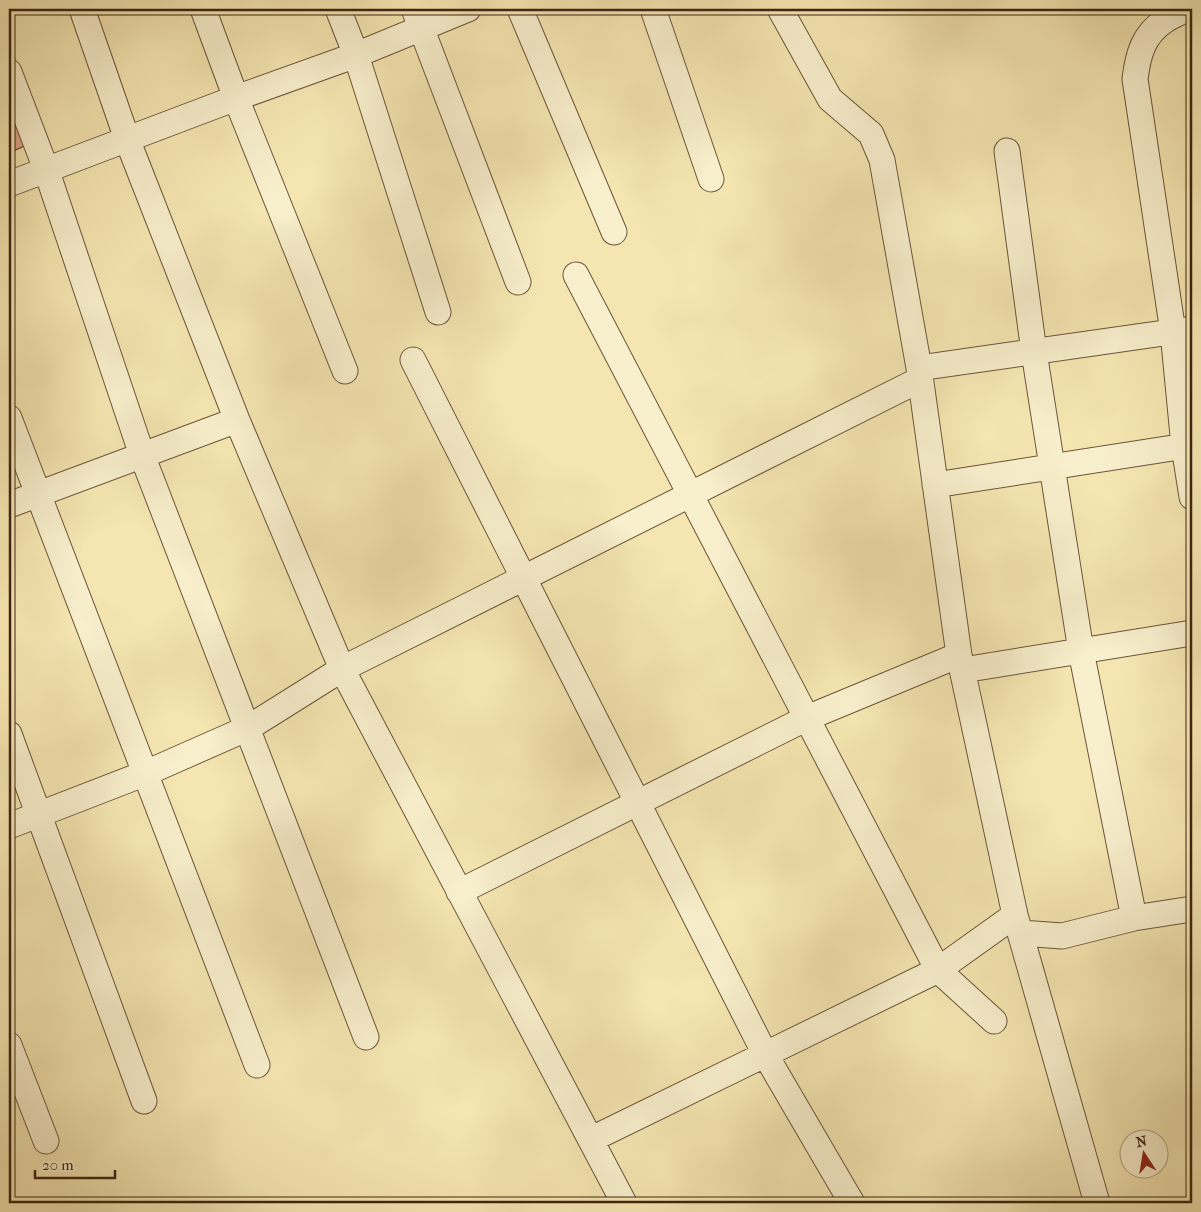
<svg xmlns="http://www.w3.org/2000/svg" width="1201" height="1212" viewBox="0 0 1201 1212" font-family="'IM FELL French Canon',serif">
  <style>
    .building { fill: #dda689; stroke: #3e2513 }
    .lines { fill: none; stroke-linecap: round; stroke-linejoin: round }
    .minor-casing { stroke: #6c553a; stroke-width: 27 }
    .minor { stroke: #f8efcc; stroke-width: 25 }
  </style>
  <rect width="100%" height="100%" fill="#f5e6b1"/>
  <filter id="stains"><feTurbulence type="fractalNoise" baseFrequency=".004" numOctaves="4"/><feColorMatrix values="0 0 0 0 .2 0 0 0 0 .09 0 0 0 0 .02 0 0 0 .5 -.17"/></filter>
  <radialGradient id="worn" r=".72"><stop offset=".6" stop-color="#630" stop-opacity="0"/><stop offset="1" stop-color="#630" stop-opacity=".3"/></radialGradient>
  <path class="building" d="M17 115 29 144 9 153V118Z"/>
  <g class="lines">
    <defs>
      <path id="minor" d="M82 9 127 139 237 420 342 669 624 1203
        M203 9 236 98 345 371
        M338 9 356 55 438 312
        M414 9 518 282
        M520 9 614 232
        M653 9 711 179
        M780 9 830 99 871 134 882 160 919 368 959 655 1015 915 1097 1203
        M1185 9C1179 14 1171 16 1164 21 1143 35 1138 55 1135 79L1173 332 1184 446 1192 497
        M9 72 46 169 142 455 366 1037
        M1007 151 1034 352 1081 651 1134 918
        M9 184 236 98 356 55 468 9
        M576 275 938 970 994 1021
        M413 360 765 1054 852 1203
        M919 368 1192 329
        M9 418 257 1065
        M935 485 1192 445
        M9 505 237 420
        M963 670 1192 633
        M9 734 144 1101
        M9 826 146 773 248 728 342 669 919 380
        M459 892 807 718 959 655
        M1021 933 1062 936 1134 918 1192 909
        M9 1045 46 1141
        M592 1139 938 970 1015 915"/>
    </defs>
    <use href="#minor" class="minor-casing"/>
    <use href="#minor" class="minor"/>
  </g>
  <rect width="1201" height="1212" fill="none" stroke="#f5e6b1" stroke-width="30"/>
  <rect x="10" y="10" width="1181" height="1192" fill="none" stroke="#3e2513" stroke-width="2.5"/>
  <rect x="15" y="15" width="1171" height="1182" fill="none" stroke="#3e2513"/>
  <g transform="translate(1144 1154) rotate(348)"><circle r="24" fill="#f8efcc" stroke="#ae9e82"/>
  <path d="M0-4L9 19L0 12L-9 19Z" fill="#8f2418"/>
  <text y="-8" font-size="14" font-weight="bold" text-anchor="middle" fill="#3e2513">N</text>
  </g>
  <path d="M35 1170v8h80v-8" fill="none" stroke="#3e2513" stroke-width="2.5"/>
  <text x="42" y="1170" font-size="15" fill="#3e2513" stroke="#f8efcc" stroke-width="4" paint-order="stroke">20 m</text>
  <rect width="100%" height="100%" filter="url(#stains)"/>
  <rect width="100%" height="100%" fill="url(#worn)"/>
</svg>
